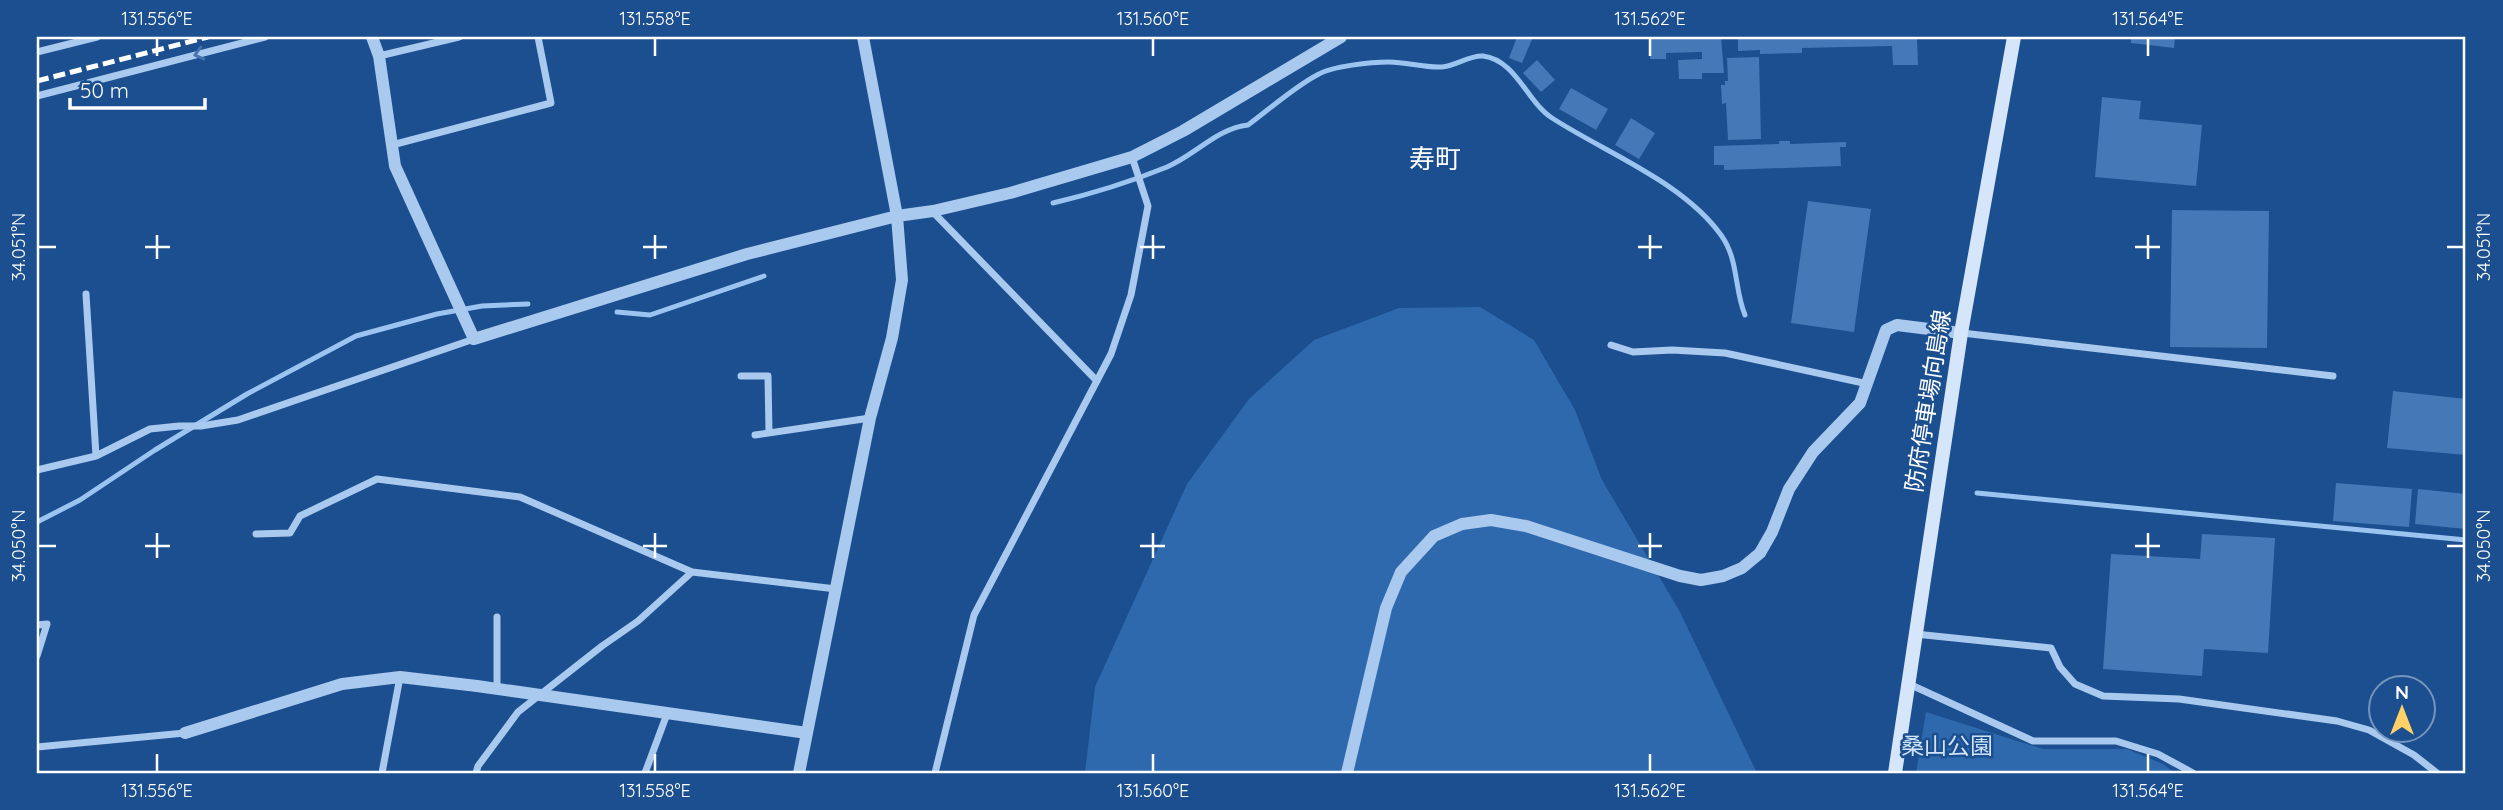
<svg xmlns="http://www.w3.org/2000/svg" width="2503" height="810" viewBox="0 0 2503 810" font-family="Quicksand,'Noto Sans JP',sans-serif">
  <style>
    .green { fill: #2e69ad }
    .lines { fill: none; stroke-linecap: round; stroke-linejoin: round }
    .stream { stroke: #9cc4f0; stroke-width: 5 }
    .building { fill: #4478b7 }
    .minor { stroke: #a9c9ee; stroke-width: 7 }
    .tertiary { stroke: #a9c9ee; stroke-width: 12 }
    .secondary { stroke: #d6e6fa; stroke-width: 14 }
    .rail { stroke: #fff; stroke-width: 5; stroke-dasharray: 12 5; stroke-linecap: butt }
    .oneway { stroke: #4674ac }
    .ticks { fill: none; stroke: #fff; stroke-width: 2.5 }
    .labels { text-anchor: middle; stroke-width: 5; stroke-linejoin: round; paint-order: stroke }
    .street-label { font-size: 23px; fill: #fff; stroke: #1b4f8f }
    .park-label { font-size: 23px; fill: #cfe3fa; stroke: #1b4f8f }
    .quarter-label { font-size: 26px; fill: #fff; stroke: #1b4f8f }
    .neatline { fill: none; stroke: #fff; stroke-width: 2.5 }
    .ticks-label { font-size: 18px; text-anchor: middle; fill: #fff }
  </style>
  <rect width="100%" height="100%" fill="#1b4f8f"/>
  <path class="green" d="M1480 307 1534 340 1575 410 1602 480 1680 612 1757 773H1085L1095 687 1187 484 1249 399 1314 340 1399 308Z
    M1926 712 2043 749H2127L2163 764 2175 773H1916Z"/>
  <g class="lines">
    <path class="stream" d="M1053 203C1091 194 1130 182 1167 167 1195 155 1218 128 1248 125 1271 108 1293 88 1317 75 1332 66 1372 62 1389 62 1407 62 1424 68 1442 67 1455 66 1470 55 1483 56 1516 60 1527 102 1552 118 1606 153 1683 182 1721 235 1739 260 1734 289 1745 315
      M617 312 650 315 764 276
      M1977 493 2466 540
      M37 522 80 500 155 450 247 394 356 336 437 314 482 306 528 304"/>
  </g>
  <path class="building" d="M1517 37H1533L1522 63 1509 58Z
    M1649 37H1721L1724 73H1702V79H1679L1678 60 1702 59V52L1666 53V59H1650Z
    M1738 37H1917L1918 65H1893L1892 46 1802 48V53L1760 54V50L1738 51Z
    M2124 37H2175L2174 48 2131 43V39Z
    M1759 57 1761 139 1728 140 1726 103 1722 104 1721 85H1725V81H1728L1727 58Z
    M1537 60 1555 80 1541 92 1523 73Z
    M1571 88 1608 109 1596 130 1559 109Z
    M2102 97 2141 101 2139 119 2202 125 2196 186 2095 177Z
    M1631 118 1655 133 1639 159 1615 145Z
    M1779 141H1790V144L1846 142V147H1840L1841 166 1724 170V165H1714V146L1779 144Z
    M1808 201 1871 209 1854 332 1791 323Z
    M2172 210 2269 211 2267 348 2170 347Z
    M2393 391 2466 399V455L2387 448Z
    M2336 483 2412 489 2409 527 2333 521Z
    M2418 489 2466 494V529L2415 524Z
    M2202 534 2275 538 2268 653 2204 649 2202 676 2103 669 2111 554 2200 559Z"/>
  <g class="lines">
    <path class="minor" d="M37 52 97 37
      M379 56 459 37
      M37 96 265 37
      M392 145 551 103 538 37
      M933 212 1097 381
      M86 294 96 456
      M1962 333 2333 376
      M1611 345 1633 352 1672 350 1725 353 1868 384
      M741 376H768L769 433
      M755 435 870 418
      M37 470 96 456 150 429 179 426H201L238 420 474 339
      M256 534 290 533 300 516 377 479 520 497 692 572 836 589
      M37 625 47 624 37 656
      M1915 634 2051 648 2060 667 2075 684 2103 696 2179 699 2337 721 2369 730 2414 755 2437 773
      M1909 684 2033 741H2116L2158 754 2193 773
      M497 689V617
      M37 747 185 733
      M382 773 400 677
      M476 773 478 766 518 712 602 646 638 621 692 572
      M645 773 667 714
      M935 773 974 615 1111 354 1131 295 1148 206 1132 157"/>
    <path class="tertiary" d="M372 37 379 56 395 166 474 339 747 254 897 216 933 211 1010 193 1132 157 1183 131 1341 37
      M185 733 342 684 400 677 477 686 807 733
      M799 773 870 418 892 338 902 280 897 216 863 37
      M1347 773 1386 608 1401 572 1434 536 1462 524 1491 520 1526 526 1680 576 1701 580 1723 576 1742 568 1760 553 1772 532 1789 489 1813 452 1860 403 1886 330 1897 325 1961 333"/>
    <path class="secondary" d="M1895 773 1961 333 2014 37"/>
    <path class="rail" d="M37 81 208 37"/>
  </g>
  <defs><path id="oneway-chevron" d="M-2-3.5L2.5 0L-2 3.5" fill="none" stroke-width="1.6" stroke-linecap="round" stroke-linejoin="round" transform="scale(1.75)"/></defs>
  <use class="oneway" href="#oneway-chevron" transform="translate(199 54) rotate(165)"/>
  <path class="ticks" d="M157 38V56M655 38V56M1153 38V56M1650 38V56M2148 38V56M157 235V259M655 235V259M1153 235V259M1650 235V259M2148 235V259M38 247H56M145 247H170M643 247H667M1140 247H1165M1638 247H1662M2135 247H2160M2447 247H2464M157 533V558M655 533V558M1153 533V558M1650 533V558M2148 533V558M38 546H56M145 546H170M643 546H667M1140 546H1165M1638 546H1662M2135 546H2160M2447 546H2464M157 754V772M655 754V772M1153 754V772M1650 754V772M2148 754V772"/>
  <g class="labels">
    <g class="street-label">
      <text transform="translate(1928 401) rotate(-81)" y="8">防府停車場向島線</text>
    </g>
    <g class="park-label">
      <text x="1947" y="754">桑山公園</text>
    </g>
    <g class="quarter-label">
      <text x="1435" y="168">寿町</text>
    </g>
  </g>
  <rect width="2503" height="810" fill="none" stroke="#1b4f8f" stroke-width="77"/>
  <g transform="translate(2402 709)"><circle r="33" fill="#1b4f8f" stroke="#7695bc" stroke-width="2"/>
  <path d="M0-5L12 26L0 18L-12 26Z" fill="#ffd166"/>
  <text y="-10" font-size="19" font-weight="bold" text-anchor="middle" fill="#ffffff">N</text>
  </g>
  <path d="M70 98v10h135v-10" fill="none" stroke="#ffffff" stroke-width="3.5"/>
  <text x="80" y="98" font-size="21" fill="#ffffff" stroke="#1b4f8f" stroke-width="5" paint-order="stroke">50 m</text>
  <rect x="38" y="38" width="2426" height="734" class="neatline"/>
  <g class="ticks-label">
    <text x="157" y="25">131.556°E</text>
    <text x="655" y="25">131.558°E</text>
    <text x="1153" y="25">131.560°E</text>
    <text x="1650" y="25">131.562°E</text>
    <text x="2148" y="25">131.564°E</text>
    <text transform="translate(19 247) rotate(-90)" y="6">34.051°N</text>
    <text transform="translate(2484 247) rotate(-90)" y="6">34.051°N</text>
    <text transform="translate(19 546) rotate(-90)" y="6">34.050°N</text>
    <text transform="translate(2484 546) rotate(-90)" y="6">34.050°N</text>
    <text x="157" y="797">131.556°E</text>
    <text x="655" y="797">131.558°E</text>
    <text x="1153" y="797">131.560°E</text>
    <text x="1650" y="797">131.562°E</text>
    <text x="2148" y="797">131.564°E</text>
  </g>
</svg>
